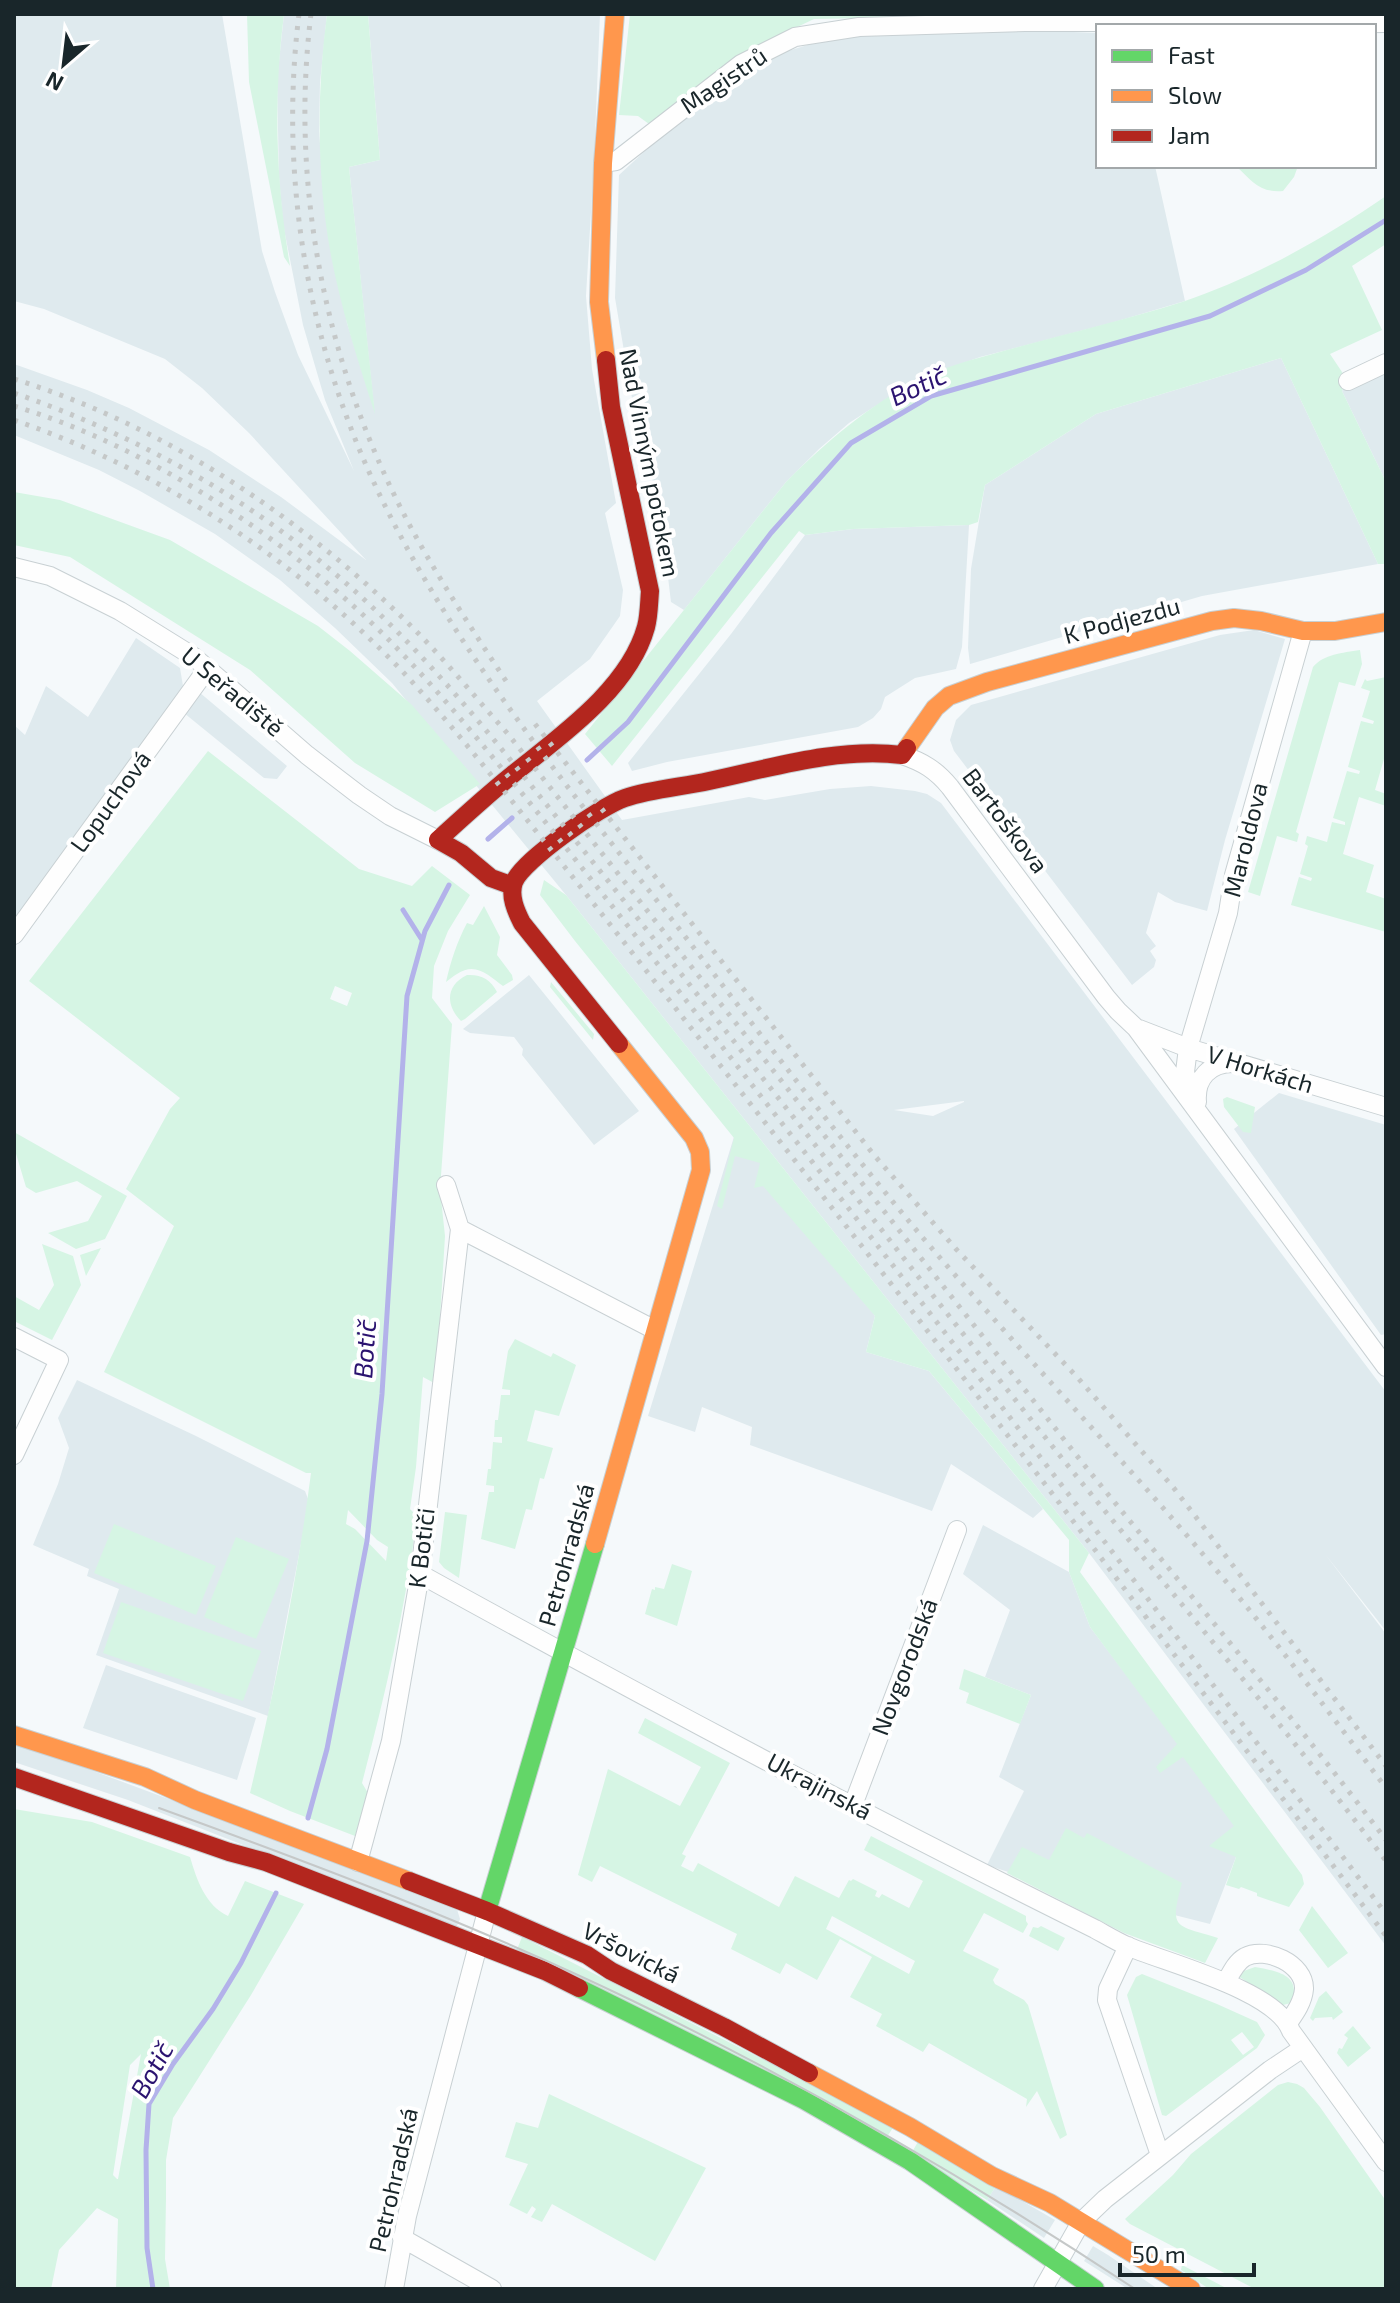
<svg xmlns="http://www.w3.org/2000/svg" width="1400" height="2303" viewBox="0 0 1400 2303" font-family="'Exo 2',sans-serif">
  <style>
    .built { fill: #dfeaee; fill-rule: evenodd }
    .green { fill: #d6f5e4; fill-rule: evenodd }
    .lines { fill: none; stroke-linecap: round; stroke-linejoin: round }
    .stream { stroke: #b3b2ea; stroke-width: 5 }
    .street-casing { stroke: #c8d0d3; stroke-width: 20 }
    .fast-casing { stroke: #c8d0d3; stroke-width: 20 }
    .slow-casing { stroke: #c8d0d3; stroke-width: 20 }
    .jam-casing { stroke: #c8d0d3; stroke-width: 20 }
    .street { stroke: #fefefe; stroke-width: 18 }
    .fast { stroke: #63d668; stroke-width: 18 }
    .slow { stroke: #ff974d; stroke-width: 18 }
    .jam { stroke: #b3261e; stroke-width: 18 }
    .tram { stroke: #c5c8c8; stroke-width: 2 }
    .rail { stroke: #c5c8c8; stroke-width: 5; stroke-dasharray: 4 8; stroke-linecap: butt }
    .labels { text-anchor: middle; stroke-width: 8; stroke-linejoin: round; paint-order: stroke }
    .street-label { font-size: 24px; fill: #19262a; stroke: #fff }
    .water-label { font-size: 26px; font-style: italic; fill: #2b1370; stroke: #fff }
  </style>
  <rect width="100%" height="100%" fill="#f5f9fb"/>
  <path class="built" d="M14 14H222L262 251 275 292 298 355 354 471 325 400 303 325 283 224 279 177 277 80 284 14H327L320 83 319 131 326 218 347 323 374 408 349 167 380 160 368 14H600L594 162 586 296 592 369 616 503 605 513 623 590 620 616 590 659 537 701 622 820 749 797 765 800 830 789 871 786 915 791 927 794 941 803 1386 1392V1631L1325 1554 1386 1634V1946L1089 1553 566 895 392 683 335 628 280 580 215 534 140 491 99 470 14 435V364L87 390 129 408 209 450 281 497 366 560 249 433 202 388 165 359 44 309 14 301ZM964 1102 933 1116 894 1110 964 1101Z
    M1025 30 1098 33V166H1155L1185 301 1111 323 980 357 922 378 874 407 849 423 819 449 786 482 684 610 671 602 660 511 632 398 615 298 619 175 687 112 762 59 840 35Z
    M1281 358 1378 564 1202 596 970 664 968 648 971 569 985 485 1096 414Z
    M1386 363V482L1342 391 1348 381Z
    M969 525 962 647 956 669 915 678 885 697 881 709 873 718 858 727 667 762 632 771 628 763 731 634 805 535 853 529Z
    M1254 630 1285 639 1225 840 1207 911 1175 902 1158 892 1146 933 1156 946 1150 951 1156 960 1154 967 1132 985 954 751 950 740 956 720 971 705 1220 635Z
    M136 638 180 668 184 692 14 922V725L25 735 46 686 88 717Z
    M199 692 287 766 277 779 264 778 184 713Z
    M529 975 639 1111 594 1145 522 1055 523 1049 514 1037 470 1033 463 1029Z
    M1279 1093 1386 1125V1334L1381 1335 1234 1129Z
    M737 1127 875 1316 866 1352 929 1371 1043 1509 1033 1518 951 1464 932 1511 750 1445 752 1427 702 1407 695 1432 648 1416Z
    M77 1380 196 1436 305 1491 308 1499 305 1523 268 1716 96 1655 119 1589 87 1576 89 1569 33 1545 58 1484 69 1448 58 1418Z
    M983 1525 1069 1572 1090 1627 1240 1825 1236 1857 1210 1924 1020 1876 987 1865 1024 1791 999 1777 1031 1695 985 1677 1010 1610 963 1574Z
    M106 1665 256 1718 237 1780 83 1728Z
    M14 1743 45 1753 456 1906 460 1919 456 1928 128 1800 14 1762Z
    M996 2186 1055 2220 1044 2238 987 2200Z
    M1093 2246 1108 2255 1158 2289H1128L1084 2261Z"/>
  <path class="green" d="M247 14H284C273 100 276 181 290 266L284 257 249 82Z
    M327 14H368L380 160 349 167 375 414C354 349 333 284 325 217 317 149 318 81 327 14Z
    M630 14H1085L814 19 755 47 649 124 638 116 619 115Z
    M1236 166H1298L1294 177 1283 191C1259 193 1252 181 1236 166Z
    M1386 196V244L1352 266 1382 330 1330 354 1348 381 1342 391 1386 482V564H1378L1281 358 1096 414 985 485 978 522 969 525 853 529 805 535 799 531 612 766 585 734 786 482C827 441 869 405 920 379 950 364 986 356 1018 347 1073 332 1128 319 1182 302 1254 278 1323 239 1386 196Z
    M14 492 60 500 170 540 318 626 350 651 412 705 480 784 435 812 355 763 250 670 70 557 14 545Z
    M1360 650 1362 664 1355 686 1339 682 1296 832 1299 834 1297 842 1277 836 1260 896 1248 892 1313 667C1324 654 1342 653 1360 650Z
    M1386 677V752L1375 790 1386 794V806L1359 797 1343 854 1374 865 1366 892 1386 899V932L1291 905 1299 877 1311 881 1312 878 1300 874 1308 846 1305 844 1307 836 1327 842 1332 822 1345 825V822L1333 818 1347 771 1359 774 1360 771 1348 767 1361 721 1373 724 1374 721 1362 717 1370 691 1361 688 1365 679 1367 681Z
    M208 751 359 869 412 886 432 866 470 895 448 931 434 966 432 998 452 1024 440 1189 445 1236 436 1384 423 1377 416 1467 410 1509 417 1516C406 1607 385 1695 362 1783L368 1793 355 1836 290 1811 250 1793C275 1688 297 1581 311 1473H306L104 1372 174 1226 126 1189 170 1109 180 1098 29 981ZM335 986 352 993 347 1006 330 999ZM348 1510 377 1540 388 1547 386 1561 355 1529 346 1524Z
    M544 880 566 895 1089 1553 1080 1572 1302 1875 1304 1884 1289 1907 1257 1896V1893L1241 1887 1239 1889 1226 1885 1236 1857 1209 1846 1234 1826 1183 1757 1160 1773 1156 1767 1177 1744 1090 1627 1069 1572V1540L929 1371 866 1352 875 1316 763 1186 754 1188 760 1163 735 1156 722 1209 717 1206 734 1138 575 941 540 895Z
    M484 906 500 937 497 955 512 975 513 980 503 986C489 976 476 961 457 974 453 976 450 979 446 982 451 960 457 942 467 923L473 925Z
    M467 975C480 974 491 979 497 992L465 1019 461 1021C445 1005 446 985 467 975Z
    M551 982 594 1034 593 1040 550 987Z
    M1227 1097 1255 1107 1251 1133 1243 1132 1224 1107 1223 1099Z
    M14 1132 127 1196 105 1239 76 1249 48 1233 88 1221 102 1196 77 1181 36 1193 26 1187 14 1147Z
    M42 1244 73 1256 81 1285 52 1340 14 1321V1296L39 1310 54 1285Z
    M101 1248 86 1276 80 1255Z
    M515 1339 551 1357 553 1353 576 1365 559 1416 535 1410 527 1441 553 1448 544 1479 540 1478 532 1510 526 1509 515 1549 481 1539 489 1492H494V1486L486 1485 488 1469H491L493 1442 502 1443V1437H494L495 1420H498L501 1395H510V1390L502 1389 508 1351Z
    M445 1512 467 1515 459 1578 444 1568 439 1562Z
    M114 1524 216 1566 196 1615 94 1573Z
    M236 1537 289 1559 256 1639 204 1617Z
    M672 1564 692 1571 677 1626 645 1614 652 1589 655 1590V1587L664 1589Z
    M121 1602 261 1651 243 1701 103 1653Z
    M964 1669 1031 1695 1020 1724 966 1703 969 1693 959 1689Z
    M645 1718 730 1763 682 1854 686 1856 681 1866 693 1872 698 1863 779 1907 795 1876 839 1898 849 1880 851 1881 853 1879 877 1891 875 1896 879 1898 882 1894 909 1908 923 1881 864 1850 871 1836 1026 1916V1921L1028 1924 1023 1933 984 1913 963 1951 999 1969 993 1980 995 1984 1024 2000 1028 2005 1067 2135 1060 2139 1037 2091 1026 2107 1027 2099 929 2043 923 2052 876 2026 882 2014 850 1997 872 1957 840 1939 817 1980 786 1963 780 1974 731 1949 737 1934 600 1866 592 1882 578 1875 608 1769 680 1806 701 1767 638 1733ZM832 1916 915 1961 909 1974 826 1929Z
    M14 1809 92 1822 190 1857C197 1880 205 1905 228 1916L245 1881 304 1904 251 1995 173 2118 166 2160V2197L165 2259 170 2289H116L118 2219 97 2208 59 2250 51 2289H14ZM141 2054 118 2179H117L113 2175 130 2065Z
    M1066 1828 1084 1838 1087 1833 1182 1883C1169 1930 1175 1925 1218 1938L1205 1963 1124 1933 1007 1873 1022 1847 1049 1860Z
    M1312 1906 1348 1953 1328 1968 1299 1930Z
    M1041 1926 1065 1938 1058 1951 1029 1936 1033 1927 1038 1928Z
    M522 1937 894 2126 885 2140 516 1952Z
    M1255 1967C1277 1971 1303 1975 1291 2003L1283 2005 1238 1976 1241 1972Z
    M1142 1974 1217 2004 1257 2022 1265 2035 1257 2048 1166 2116 1162 2115 1127 1995 1136 1977ZM1242 2032 1254 2047 1243 2055 1231 2040Z
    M1326 1991 1343 2012 1333 2020 1332 2017 1315 2018 1313 2021 1310 2018 1319 1997Z
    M1353 2026 1371 2048 1348 2067 1337 2053 1339 2048 1342 2049 1348 2038 1344 2035Z
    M1288 2082 1297 2084 1304 2088 1320 2107 1386 2201V2289H1255L1130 2224 1125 2219 1173 2175 1191 2154 1278 2085Z
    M549 2094 706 2168 655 2261 552 2204 542 2222 531 2217 536 2209 532 2206 527 2214 509 2205 528 2164 505 2157 516 2122 538 2128Z
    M919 2140 996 2186 987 2200 911 2154Z
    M1182 2265 1228 2289H1209L1181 2270Z"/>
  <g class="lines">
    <path class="stream" d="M587 760 628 722 771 533 851 443 931 396 1210 316 1306 270 1386 220
      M488 839 512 818
      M403 910 422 940
      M308 1818 327 1749 367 1541 382 1394 407 996 425 931 449 885
      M153 2289 147 2248 146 2150 149 2104 173 2064 213 2009 241 1963 276 1893"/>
    <defs>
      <path id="street" d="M603 163 616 161 741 64 795 37 859 27 1025 22H1132L1207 25 1386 23
        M1348 381 1386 363
        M14 567 50 576 120 611 194 657 307 755 359 795 390 816 438 840
        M902 755C923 762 936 770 950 787L1106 997 1118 1011 1136 1028 1386 1367
        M14 935 207 669
        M1139 1029 1188 1048 1386 1107
        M1191 1096 1185 1072 1188 1048 1228 913 1234 875 1303 631
        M1197 1102C1195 1078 1210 1063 1233 1063
        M460 1229 655 1330
        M14 1337 59 1360 14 1455
        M420 1574C643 1697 867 1816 1095 1929 1106 1935 1116 1941 1127 1946 1166 1963 1276 1990 1291 2031L1386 2162
        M853 1805 957 1530
        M358 1862 391 1741 420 1574 460 1229 446 1185
        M1128 1946 1108 1989 1107 2000 1160 2155
        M1226 1982C1231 1973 1236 1962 1245 1957 1266 1946 1305 1964 1304 1989 1303 2002 1295 2013 1288 2023
        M402 2238 492 2289
        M394 2289 407 2216 487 1911
        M1043 2289 1081 2222 1105 2199 1270 2070 1303 2048"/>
      <path id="fast" d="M487 1911 595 1544
        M579 1988 804 2100 910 2161 1095 2289"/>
      <path id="slow" d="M606 360 599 302 603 163 615 14
        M907 748 935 708 949 696 987 682 1212 621 1234 618 1261 621 1303 631H1335L1386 622
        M595 1544 701 1170 700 1152 694 1138 619 1044
        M14 1735 145 1777 195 1800 409 1881
        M809 2073 910 2127 992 2176 1050 2203 1191 2289"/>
      <path id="jam" d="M513 886 491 878 461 853 438 840C462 818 486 796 512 775 559 737 629 689 646 627 649 616 649 603 650 591L611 407 606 360
        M619 1044 522 923C516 911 509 896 514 882 523 860 601 806 625 798 651 789 682 787 709 781 771 768 838 747 902 755L907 748
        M14 1777 229 1852 266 1862 545 1971 579 1988
        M409 1881 487 1911 587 1955 611 1971 724 2027 809 2073"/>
    </defs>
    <use href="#street" class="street-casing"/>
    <use href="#fast" class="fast-casing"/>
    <use href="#slow" class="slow-casing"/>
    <use href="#jam" class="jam-casing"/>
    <use href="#street" class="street"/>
    <use href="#fast" class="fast"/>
    <use href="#slow" class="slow"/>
    <use href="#jam" class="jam"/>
    <path class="tram" d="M159 1808C319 1866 478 1926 631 2000 805 2084 973 2182 1135 2289"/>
    <path class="rail" d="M299 14C280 167 304 323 366 465 439 632 565 784 677 926 758 1031 838 1137 923 1238 1023 1355 1130 1466 1228 1584 1283 1650 1334 1719 1386 1788
      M311 14C288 198 331 390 424 551 450 596 479 640 508 684
      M14 379C162 425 295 513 406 621 442 656 474 696 508 734L1081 1461C1183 1587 1288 1710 1386 1840
      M14 393C130 433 239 492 333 572 409 636 472 712 534 789 570 834 607 879 643 925 735 1043 828 1161 920 1279 987 1364 1054 1450 1124 1534 1213 1642 1302 1750 1386 1861
      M14 406C148 446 291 541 389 640 447 699 499 765 551 829 631 929 709 1030 788 1131 991 1389 1188 1652 1386 1914
      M14 420C162 471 295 559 403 672 457 730 506 794 556 856 629 948 701 1041 774 1134 982 1398 1184 1667 1386 1936
      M535 724 874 1155 956 1249 1078 1378 1173 1487 1386 1766"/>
  </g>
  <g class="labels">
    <g class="street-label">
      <text transform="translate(724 81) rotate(-34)" y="8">Magistrů</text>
      <text transform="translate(649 463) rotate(79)" y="8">Nad Vinným potokem</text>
      <text transform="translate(1122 621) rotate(-15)" y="8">K Podjezdu</text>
      <text transform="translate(232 692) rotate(40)" y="8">U Seřadiště</text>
      <text transform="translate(111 802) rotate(-54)" y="8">Lopuchová</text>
      <text transform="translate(1005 821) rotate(53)" y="8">Bartoškova</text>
      <text transform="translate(1246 840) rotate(-76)" y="8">Maroldova</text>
      <text transform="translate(1260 1070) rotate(17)" y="8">V Horkách</text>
      <text transform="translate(422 1548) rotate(-83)" y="8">K Botiči</text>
      <text transform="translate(567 1555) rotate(-74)" y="8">Petrohradská</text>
      <text transform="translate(905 1667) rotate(-69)" y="8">Novgorodská</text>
      <text transform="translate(819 1787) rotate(28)" y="8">Ukrajinská</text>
      <text transform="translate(631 1953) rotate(27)" y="8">Vršovická</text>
      <text transform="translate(394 2180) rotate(-77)" y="8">Petrohradská</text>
    </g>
    <g class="water-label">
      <text transform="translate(918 386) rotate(-25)" y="9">Botič</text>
      <text transform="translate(365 1349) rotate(-86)" y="9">Botič</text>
      <text transform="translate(152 2070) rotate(-61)" y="9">Botič</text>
    </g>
  </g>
  <rect width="1400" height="2303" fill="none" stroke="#19262a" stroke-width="32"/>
  <rect x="1096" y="24" width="280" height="144" fill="#ffffff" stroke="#a3a8aa" stroke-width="2"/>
  <rect x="1112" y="50" width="40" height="12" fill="#63d668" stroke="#a3a8aa" stroke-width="2"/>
  <text x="1168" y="64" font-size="24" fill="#19262a">Fast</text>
  <rect x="1112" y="90" width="40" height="12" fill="#ff974d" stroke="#a3a8aa" stroke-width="2"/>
  <text x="1168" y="104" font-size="24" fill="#19262a">Slow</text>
  <rect x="1112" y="130" width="40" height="12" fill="#b3261e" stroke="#a3a8aa" stroke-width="2"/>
  <text x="1168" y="144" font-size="24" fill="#19262a">Jam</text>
  <g transform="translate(64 64) rotate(208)" stroke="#ffffff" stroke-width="6" paint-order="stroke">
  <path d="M0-6L14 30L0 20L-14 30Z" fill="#19262a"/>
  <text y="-12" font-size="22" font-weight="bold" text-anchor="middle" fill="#19262a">N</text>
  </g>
  <path d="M1120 2263v12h134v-12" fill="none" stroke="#19262a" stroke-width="4"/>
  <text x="1132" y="2263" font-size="24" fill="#19262a" stroke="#ffffff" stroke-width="6" paint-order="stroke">50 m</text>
</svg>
